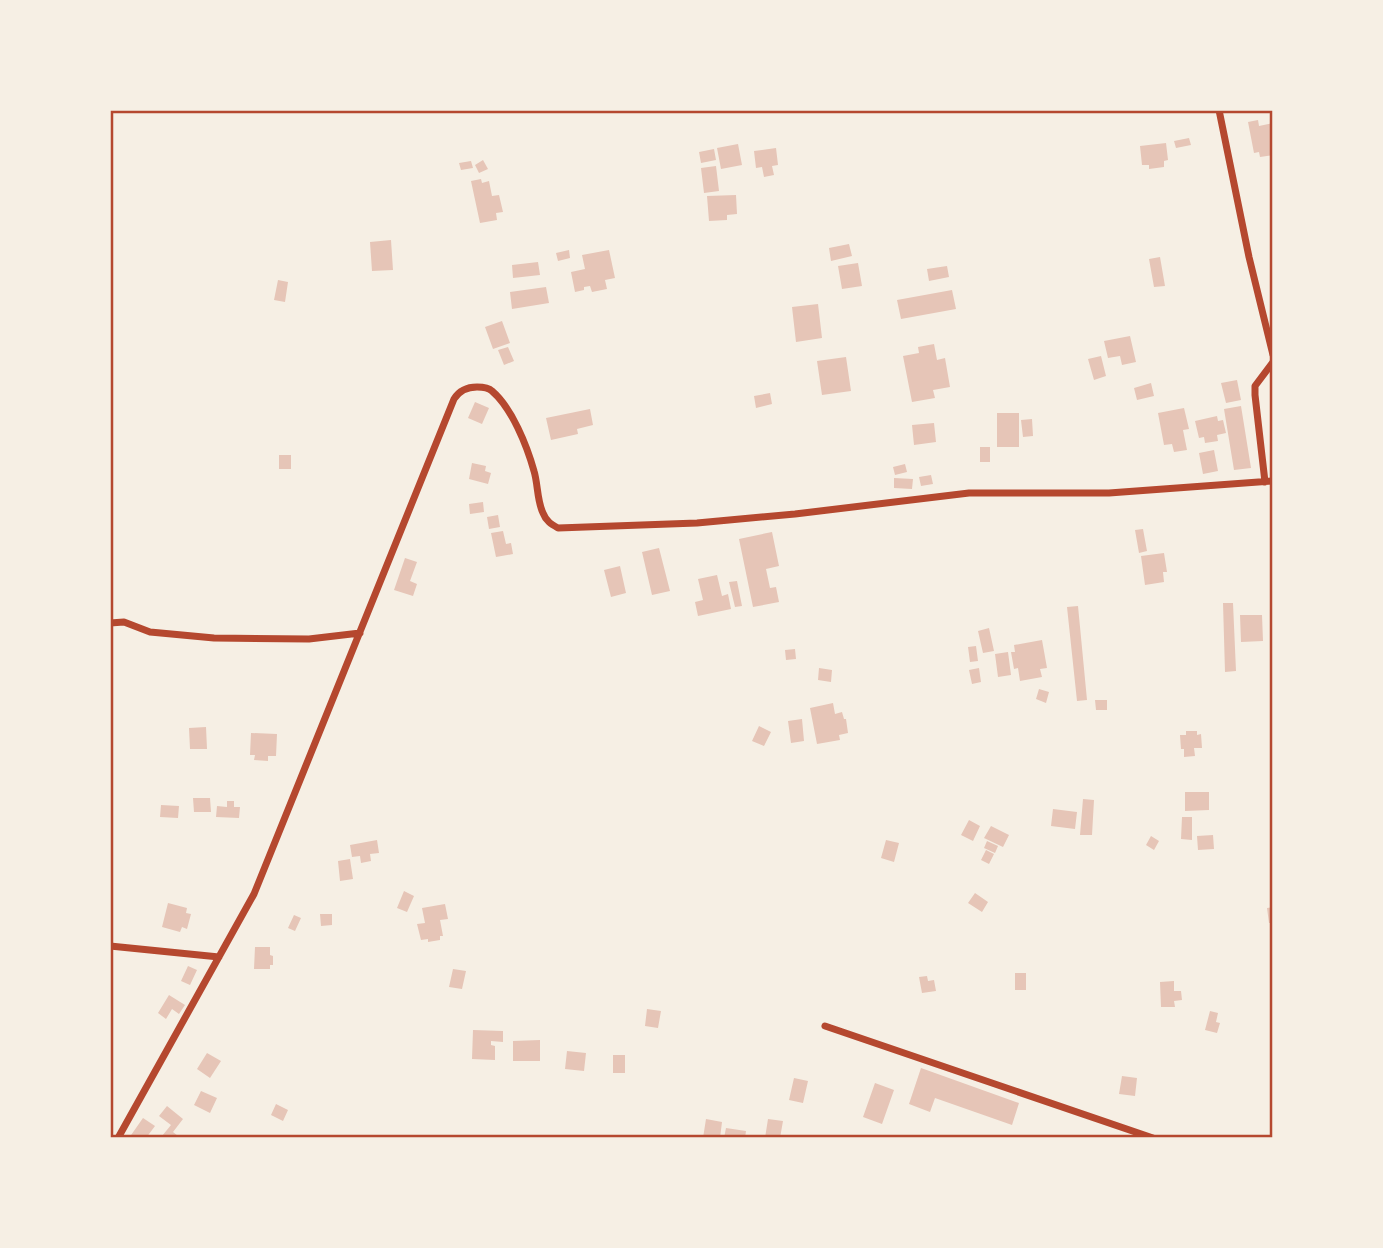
<svg xmlns="http://www.w3.org/2000/svg" width="1383" height="1248" viewBox="0 0 1383 1248" font-family="Overpass,sans-serif">
  <style>
    .building { fill: #e6c5b7 }
    .lines { fill: none; stroke-linecap: round; stroke-linejoin: round }
    .minor { stroke: #b5482f; stroke-width: 7 }
    .neatline { fill: none; stroke: #b5482f; stroke-width: 2.5 }
  </style>
  <rect width="100%" height="100%" fill="#f6efe4"/>
  <path class="building" d="M1258 120 1259 126 1273 123V155L1260 157 1259 152 1254 153 1248 122Z
    M1189 138 1191 145 1176 148 1174 141Z
    M1166 143 1168 160 1164 161V167L1149 169V165H1142L1140 146Z
    M738 144 742 165 721 169 717 148Z
    M776 148 778 165 772 166 774 175 764 177 762 167 756 168 754 151Z
    M714 149 716 160 701 163 699 152Z
    M483 160 488 169 479 173 475 165Z
    M471 161 473 168 461 170 459 163Z
    M716 166 719 191 704 193 701 168Z
    M481 179 482 183 489 181 492 196 499 195 503 212 496 213 497 220 480 223 471 181Z
    M736 195 737 214 727 215V220L709 221 707 196Z
    M391 240 393 270 372 271 370 242Z
    M849 244 852 256 831 261 829 248Z
    M569 250 570 258 558 261 556 253Z
    M609 250 615 278 605 280 607 289 592 292 590 286 584 287V290L575 292 571 272 585 269 582 255Z
    M1160 257 1165 286 1154 287 1149 259Z
    M538 262 540 275 513 278 512 265Z
    M858 263 862 286 842 289 838 266Z
    M947 266 949 277 929 281 927 269Z
    M278 280 288 282 285 302 274 300Z
    M546 287 549 303 512 309 510 292Z
    M952 290 956 309 901 319 897 300Z
    M818 304 822 338 796 342 792 307Z
    M502 321 510 343 493 349 485 327Z
    M1130 336 1136 362 1122 365 1120 356 1108 358 1104 341Z
    M934 344 937 360 945 358 950 387 933 390 935 398 912 402 903 356 919 353 918 347Z
    M508 347 514 361 504 365 498 350Z
    M1101 356 1106 376 1094 380 1088 359Z
    M846 357 851 391 822 395 817 361Z
    M1237 380 1241 400 1226 403 1221 383Z
    M1151 383 1154 396 1137 400 1134 388Z
    M770 393 772 404 756 408 754 396Z
    M475 402 489 408 482 424 468 418Z
    M1241 406 1251 468 1234 470 1224 409Z
    M1184 408 1189 429 1183 430 1187 450 1174 452 1172 444 1164 445 1158 413Z
    M590 409 593 425 577 429 578 434 551 440 546 418Z
    M997 413H1019V447H997Z
    M1217 416 1218 421 1223 420 1226 433 1217 435 1218 441 1205 443 1204 437 1199 438 1195 421Z
    M1032 419 1033 436 1023 437 1021 420Z
    M934 423 936 442 914 445 912 425Z
    M980 447H990V462H980Z
    M1214 450 1218 471 1203 474 1199 453Z
    M279 455H291V469H279Z
    M472 463 486 466 485 471 491 473 488 484 469 479Z
    M905 464 907 472 895 475 893 467Z
    M931 475 933 484 921 486 919 477Z
    M894 478 913 479 912 489 894 488Z
    M483 502 484 512 470 514 469 504Z
    M498 515 500 527 489 529 487 517Z
    M1143 529 1147 551 1139 553 1135 530Z
    M503 531 506 544 511 543 513 554 496 557 491 533Z
    M772 532 779 566 766 569 770 588 776 587 779 602 753 607 739 539Z
    M659 548 670 591 652 595 642 552Z
    M1164 553 1167 572H1163L1164 582 1145 585 1141 556Z
    M405 558 417 562 410 581 417 584 413 596 394 590Z
    M620 566 626 593 611 597 604 570Z
    M717 575 722 596 728 594 731 609 698 616 695 602 703 600 698 579Z
    M737 581 742 606 735 607 729 582Z
    M1223 603H1233L1236 671 1225 672Z
    M1078 606 1087 700 1077 701 1067 607Z
    M1240 615H1262L1263 641 1241 642Z
    M989 628 994 651 983 653 978 631Z
    M1042 640 1047 668 1040 669 1042 677 1020 681 1018 668 1014 669 1011 652H1015L1014 645Z
    M976 646 978 661 970 662 968 647Z
    M795 649 796 659 786 660 785 650Z
    M1008 652 1011 675 998 677 995 654Z
    M819 668 832 670 831 682 818 680Z
    M979 668 981 682 972 684 969 670Z
    M1039 689 1049 692 1046 703 1036 699Z
    M1095 700H1107V710H1096Z
    M833 703 835 714 842 712 844 719H846L848 733 839 735 840 740 817 744 810 708Z
    M802 719 804 741 791 743 788 721Z
    M759 726 771 732 764 746 752 741Z
    M206 727 207 749H190L189 728Z
    M1186 731H1197V735L1201 734 1202 748H1194L1195 756 1184 757V749H1181L1180 735H1186Z
    M251 733 277 734 276 756H268V761L254 760 255 755H250Z
    M1185 792H1209V810L1185 811Z
    M193 798H210L211 812H194Z
    M1083 799 1094 800 1092 835H1080Z
    M227 801H234V807H240L239 818 216 817 217 806 227 807Z
    M161 805 179 806 178 818 160 817Z
    M1053 809 1077 812 1075 829 1051 826Z
    M1182 817H1192V840L1181 839Z
    M969 820 980 826 973 841 961 835Z
    M991 826 1009 835 1003 847 984 838Z
    M1213 835 1214 849 1198 850 1197 836Z
    M1151 836 1159 841 1154 850 1146 845Z
    M377 840 379 853 370 854 371 861 361 863 360 856 352 857 350 845Z
    M886 840 899 843 894 862 881 858Z
    M987 841 998 846 995 853 984 848Z
    M986 850 994 854 989 864 981 860Z
    M350 859 353 879 340 881 338 861Z
    M404 891 414 896 407 912 397 908Z
    M975 893 988 902 982 912 968 903Z
    M168 903 187 908 186 913 191 914 187 929 182 927 180 932 162 927Z
    M445 904 448 919 440 920 443 936H440V940L428 942V939L421 940 417 924 425 923 422 908Z
    M1273 907V923H1269L1267 908Z
    M320 914H332V925L321 926Z
    M294 915 301 918 295 931 288 928Z
    M255 947H270V955L273 956V965H270V969H254Z
    M188 966 197 970 190 985 181 981Z
    M453 969 466 971 462 989 449 987Z
    M1015 973H1026V990H1015Z
    M927 976 928 981 934 980 936 991 922 993 919 977Z
    M1174 981V991H1181L1182 1000 1174 1001 1175 1007H1161L1160 982Z
    M169 995 185 1005 179 1014 172 1009 166 1019 158 1013Z
    M647 1009 661 1011 658 1028 645 1026Z
    M1210 1011 1218 1013 1216 1022 1220 1023 1217 1033 1205 1030Z
    M473 1030 503 1031V1042L491 1041V1045L495 1046V1060L472 1059Z
    M540 1040V1061H513V1041Z
    M567 1051 586 1053 584 1071 565 1069Z
    M207 1053 221 1061 210 1078 197 1069Z
    M613 1055H625V1073H613Z
    M921 1068 1019 1103 1012 1125 935 1098 930 1112 909 1104Z
    M1122 1076 1137 1078 1135 1096 1119 1094Z
    M794 1078 808 1081 803 1103 789 1100Z
    M875 1083 894 1090 882 1124 863 1117Z
    M201 1091 217 1098 210 1113 194 1105Z
    M276 1104 288 1110 283 1121 271 1115Z
    M167 1106 183 1119 173 1132 178 1136 177 1138 162 1136 171 1125 159 1116Z
    M143 1118 155 1126 146 1138H129Z
    M706 1119 722 1122 720 1138H703Z
    M768 1119 783 1121 780 1138H765Z
    M726 1128 746 1131 745 1138H724Z"/>
  <g class="lines">
    <path class="minor" d="M1219 110 1249 257 1273 355
      M1265 482 1255 395V386L1273 362
      M110 623 124 622 150 632 214 638 309 639 360 633
      M110 946 219 957
      M825 1026 1153 1138
      M118 1138 254 894 454 399C459 391 467 387 477 387 482 387 488 387 492 391 512 408 527 446 534 471 538 484 537 501 543 513 546 521 551 524 558 528L697 523 795 514 969 493H1109L1273 481"/>
  </g>
  <rect width="1383" height="1248" fill="none" stroke="#f6efe4" stroke-width="224"/>
  <rect x="112" y="112" width="1159" height="1024" class="neatline"/>
</svg>
